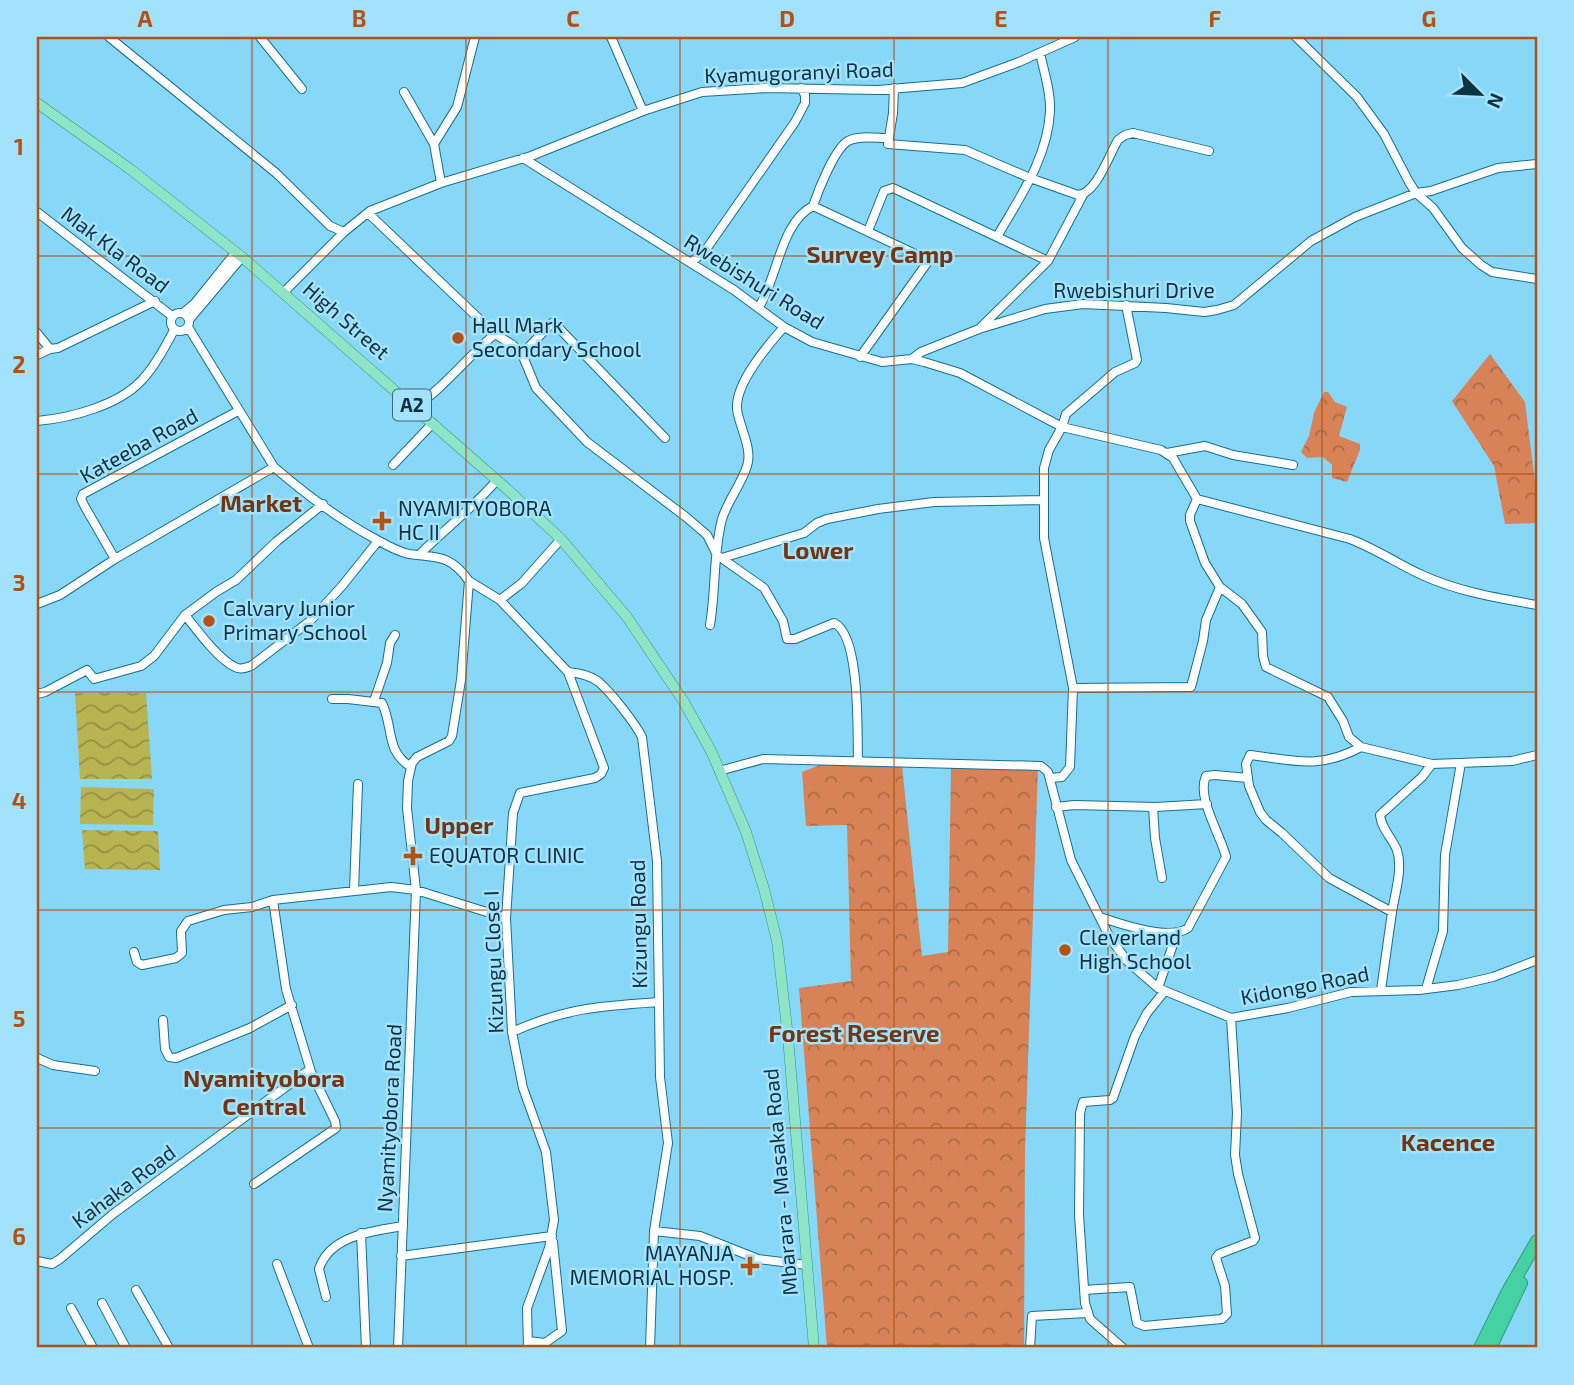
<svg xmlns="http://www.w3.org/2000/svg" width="1574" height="1385" viewBox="0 0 1574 1385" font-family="'Exo 2',sans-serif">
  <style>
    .forest { fill: url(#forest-crowns) }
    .water { fill: url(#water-waves) }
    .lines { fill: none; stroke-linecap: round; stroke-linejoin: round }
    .minor-casing { stroke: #15708e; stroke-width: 10 }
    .major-casing { stroke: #329980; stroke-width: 11 }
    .highway-casing { stroke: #329980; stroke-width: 14 }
    .minor { stroke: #fff; stroke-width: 8 }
    .major { stroke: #8fe3c7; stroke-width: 10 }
    .highway { stroke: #45d1a2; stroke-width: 12 }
    .grid { fill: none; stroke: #b45216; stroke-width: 2; stroke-opacity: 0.55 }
    .poi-dot { fill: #b45216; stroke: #a3e2fd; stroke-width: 2.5 }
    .labels { text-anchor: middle; stroke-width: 5; stroke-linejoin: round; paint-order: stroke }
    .shield { fill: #a3e2fd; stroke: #3c6779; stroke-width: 2 }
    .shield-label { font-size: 19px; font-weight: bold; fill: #103240 }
    .street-label { font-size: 21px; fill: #103240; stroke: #a3e2fd }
    .poi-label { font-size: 21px; fill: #103240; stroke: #a3e2fd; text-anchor: start }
    .quarter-label { font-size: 24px; font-weight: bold; fill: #743612; stroke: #a3e2fd }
    .neatline { fill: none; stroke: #b45216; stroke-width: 2.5 }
    .grid-label { font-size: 23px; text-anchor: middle; font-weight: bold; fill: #b45216 }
  </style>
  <defs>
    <pattern id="forest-crowns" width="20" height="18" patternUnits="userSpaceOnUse" patternTransform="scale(1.75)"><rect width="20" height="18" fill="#d88257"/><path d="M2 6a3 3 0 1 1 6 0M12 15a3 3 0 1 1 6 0" fill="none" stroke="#ae6b49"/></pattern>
    <pattern id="water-waves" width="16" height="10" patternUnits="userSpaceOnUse" patternTransform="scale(1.75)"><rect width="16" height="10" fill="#b9b452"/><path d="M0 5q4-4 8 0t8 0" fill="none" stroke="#959345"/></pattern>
  </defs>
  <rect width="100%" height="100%" fill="#87d7f8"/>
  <path class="forest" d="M1490 354 1525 402 1537 498V523L1505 524 1494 466 1452 401Z
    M1324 392H1328L1335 402 1347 407 1339 436 1360 444V450L1347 482 1332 478V465L1323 457 1307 458 1301 452 1309 436 1314 413Z
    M822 764 902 766 922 956 948 952 951 768 1038 766 1025 1150 1024 1348H827L799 988 851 981 847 825 806 826 802 772Z"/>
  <path class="water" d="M75 693H146L152 779H80Z
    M81 787 154 789 153 825 80 824Z
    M82 830 158 831 160 870 85 869Z"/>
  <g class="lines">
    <defs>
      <path id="minor" d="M109 37 276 173 330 226 344 232
        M260 37 302 89
        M611 37 643 111
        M1296 37 1357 97 1384 134 1409 182 1416 193 1433 208 1462 248 1481 265 1492 272 1537 279
        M894 88 893 113 888 144 965 150 1030 178 1078 195C1096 194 1109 155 1118 140L1125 135 1133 133 1209 151
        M404 92 434 144 441 183
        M434 144 457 107 475 37
        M523 158 734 290 784 327 812 342 882 362 912 359 924 362 960 373 1062 427 1161 450 1173 458 1197 499
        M813 206 926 259 927 263 860 357
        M37 212 172 316
        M368 213 495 334 513 345 522 354 536 388 587 442 686 517 707 535 717 555 764 588 783 621 787 639H795L834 623C861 635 857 734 858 761
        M868 231 884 191 893 188 1048 261
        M998 235C1020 197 1048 157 1050 111 1051 92 1044 72 1040 53
        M691 263 707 248 795 122 805 103V95L801 88
        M284 292 344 232 370 211 441 183 531 156 643 111 702 92 766 88 878 90 962 83 1019 62 1075 37
        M759 307C778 276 781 222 813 206 818 191 835 148 848 141 858 135 876 138 888 138
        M171 322a9 9 0 1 1 18 0a9 9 0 1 1-18 0Z
        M183 313 195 303 236 252
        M189 320 242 257
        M188 327 274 467C304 493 343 522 379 541 388 546 399 552 409 554 437 558 450 554 469 581L461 680 452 736 449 741 417 757 412 763 408 781 407 808 416 890 398 1348
        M981 327 1048 261 1083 195
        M37 333 50 349 58 348 155 301
        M522 354 552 323 555 324 665 438
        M37 355 50 349
        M912 359 921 352 979 329 1045 309 1083 304 1166 308 1204 312 1217 310 1234 305 1311 241 1355 217 1416 193 1431 191 1498 168 1537 164
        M415 407C446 386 467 357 495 334
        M37 421C70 418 118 406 142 380 155 366 165 347 174 330
        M1167 453 1205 446 1233 455 1293 465
        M393 465 433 423
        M1197 499 1190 515V521L1205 563 1220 587 1242 604 1262 632 1263 656 1266 667 1328 697 1343 721 1349 737 1361 747 1432 764 1512 761 1537 755
        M1197 499 1350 539C1376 549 1398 564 1422 575 1459 592 1498 598 1537 605
        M420 554C445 529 474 507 497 480
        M722 558 804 533 817 523 827 519 878 509 934 502 1043 500
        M115 559 85 507 81 499 83 494 238 411
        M469 581 500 600 568 672C579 673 591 675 600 683 612 694 635 723 642 737L657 861 660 1077 668 1143 654 1231 650 1348
        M500 600 522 583 561 539
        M37 604 60 595 115 559 274 467
        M185 615C197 630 218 659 235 667 240 670 246 668 251 666L310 621 342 586 378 541
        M710 625C716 590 713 554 722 519 728 500 741 485 747 466 753 449 739 426 737 409 735 383 768 345 784 327
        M1073 688 1191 687 1203 641 1206 620 1220 587
        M37 694 45 692 87 670 94 679 141 666 154 656 185 615 216 592 236 580 277 541 323 504
        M332 699H348L382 703C394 728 385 751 411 767
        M374 701 387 663 390 643 395 635
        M1361 747C1318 770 1294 760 1250 755L1246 764 1249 786 1260 812 1266 820 1282 833 1329 878 1392 912 1381 990
        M719 771 763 759 1041 766 1048 772 1071 860 1110 938 1127 961 1158 988 1231 1018 1288 1008 1351 992 1419 990 1458 985 1493 977 1537 960
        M1050 778 1062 777 1070 767 1073 688 1044 538V468L1049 450 1062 427 1066 414 1115 372 1135 363 1137 360 1126 305
        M1056 807 1074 805 1156 807 1207 804
        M1153 807 1155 838 1162 878
        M354 890 358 784
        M1392 912C1395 893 1403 869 1397 850 1392 838 1381 828 1380 815L1422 777 1432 764
        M1100 917C1120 924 1170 941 1188 928L1226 857C1221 835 1196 798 1206 776L1215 775 1248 778
        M134 952 137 962 142 965 176 958 182 953 181 931 188 921 224 910 252 907 273 900
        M1158 988 1177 933
        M1426 989 1443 931 1445 855 1461 763
        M163 1020 165 1049 169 1057 176 1058 250 1028 292 1005
        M512 1032C566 1008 600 1006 658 1002
        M37 1058 53 1065 95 1071
        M254 1184 336 1128 335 1121 311 1072
        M654 1231 700 1236 758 1259 807 1265
        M361 1233 366 1348
        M401 1256 552 1236
        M37 1261 52 1264 60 1259 113 1214 306 1072H311L286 989 273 900 391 887 416 890 506 918
        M277 1264 309 1348
        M136 1290 169 1348
        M1084 1290 1130 1287 1137 1323 1144 1326 1222 1319 1227 1314 1225 1286 1216 1258 1219 1254 1253 1241 1255 1238 1238 1174 1235 1155 1237 1113 1231 1018
        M326 1297 319 1269C330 1235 373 1231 403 1226
        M102 1303 126 1348
        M71 1308 93 1348
        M528 1341 545 1343 562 1331 553 1242
        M528 1348 527 1308 549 1248 554 1220 546 1152 523 1088 512 1032 506 918 513 813 520 793 595 778 601 774 604 768 568 672
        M1030 1348 1032 1316 1087 1313
        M1123 1348 1090 1319 1085 1303 1079 1215 1080 1113 1083 1102 1110 1100 1113 1098 1135 1036 1147 1013 1164 992"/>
      <path id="major" d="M37 103 130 169 242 257 507 489 561 539 627 617 684 702 711 751 746 832 764 889 777 941 788 1037 814 1348"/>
      <path id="highway" d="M1480 1348 1507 1293 1537 1241
        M1490 1348 1521 1283"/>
    </defs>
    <use href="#minor" class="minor-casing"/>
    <use href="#major" class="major-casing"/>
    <use href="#highway" class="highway-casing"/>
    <use href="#minor" class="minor"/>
    <use href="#major" class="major"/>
    <use href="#highway" class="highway"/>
  </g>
  <path class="grid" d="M252 37V1348M466 37V1348M680 37V1348M894 37V1348M1108 37V1348M1322 37V1348M37 256H1537M37 474H1537M37 692H1537M37 910H1537M37 1128H1537"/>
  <g class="poi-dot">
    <circle cx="458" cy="338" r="7"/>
    <path d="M378.5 510.5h7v7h7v7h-7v7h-7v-7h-7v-7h7z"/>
    <circle cx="209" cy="621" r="7"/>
    <path d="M409.5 845.5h7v7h7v7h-7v7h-7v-7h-7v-7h7z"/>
    <circle cx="1065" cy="950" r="7"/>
    <path d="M746.5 1255.5h7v7h7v7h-7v7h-7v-7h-7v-7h7z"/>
  </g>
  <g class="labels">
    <rect class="shield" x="393" y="389.5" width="38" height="31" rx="5"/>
    <g class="shield-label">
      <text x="412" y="412">A2</text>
    </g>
    <g class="street-label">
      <text transform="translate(799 73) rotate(-2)" y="7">Kyamugoranyi Road</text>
      <text transform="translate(115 250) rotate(37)" y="7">Mak Kla Road</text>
      <text transform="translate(754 282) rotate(32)" y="7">Rwebishuri Road</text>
      <text x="1134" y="298">Rwebishuri Drive</text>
      <text transform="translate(346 321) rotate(41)" y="7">High Street</text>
      <text transform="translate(139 446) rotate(-29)" y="7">Kateeba Road</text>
      <text transform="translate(639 924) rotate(-91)" y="7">Kizungu Road</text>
      <text transform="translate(494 962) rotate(-92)" y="7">Kizungu Close I</text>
      <text transform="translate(1305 986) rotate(-11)" y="7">Kidongo Road</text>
      <text transform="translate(390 1118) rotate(-87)" y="7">Nyamityobora Road</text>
      <text transform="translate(781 1182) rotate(-95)" y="7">Mbarara - Masaka Road</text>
      <text transform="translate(124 1187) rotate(-37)" y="7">Kahaka Road</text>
    </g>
    <g class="poi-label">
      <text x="472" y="333">Hall Mark<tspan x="472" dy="24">Secondary School</tspan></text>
      <text x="398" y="516">NYAMITYOBORA<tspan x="398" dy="24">HC II</tspan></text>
      <text x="223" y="616">Calvary Junior<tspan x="223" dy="24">Primary School</tspan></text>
      <text x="429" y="863">EQUATOR CLINIC</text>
      <text x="1079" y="945">Cleverland<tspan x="1079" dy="24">High School</tspan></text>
      <text x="734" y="1261" text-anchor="end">MAYANJA<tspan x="734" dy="24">MEMORIAL HOSP.</tspan></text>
    </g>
    <g class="quarter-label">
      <text x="880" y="263">Survey Camp</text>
      <text x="261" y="512">Market</text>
      <text x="818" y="559">Lower</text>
      <text x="459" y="834">Upper</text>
      <text x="854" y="1042">Forest Reserve</text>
      <text x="264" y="1087">Nyamityobora<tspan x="264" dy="28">Central</tspan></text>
      <text x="1448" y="1151">Kacence</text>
    </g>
  </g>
  <rect width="1574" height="1385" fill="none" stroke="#a3e2fd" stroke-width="77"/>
  <g transform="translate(1480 94) rotate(114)" stroke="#a3e2fd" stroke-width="5" paint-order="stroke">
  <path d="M0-5L12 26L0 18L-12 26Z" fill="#103240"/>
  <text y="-10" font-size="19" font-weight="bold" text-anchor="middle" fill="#103240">N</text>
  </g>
  <rect x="38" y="38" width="1498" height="1308" class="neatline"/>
  <g class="grid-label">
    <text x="145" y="27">A</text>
    <text x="359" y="27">B</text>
    <text x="573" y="27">C</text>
    <text x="787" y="27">D</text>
    <text x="1001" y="27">E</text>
    <text x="1215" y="27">F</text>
    <text x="1429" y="27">G</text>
    <text x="19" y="155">1</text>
    <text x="19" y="373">2</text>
    <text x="19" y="591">3</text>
    <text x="19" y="809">4</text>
    <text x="19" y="1027">5</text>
    <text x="19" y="1245">6</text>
  </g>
</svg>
